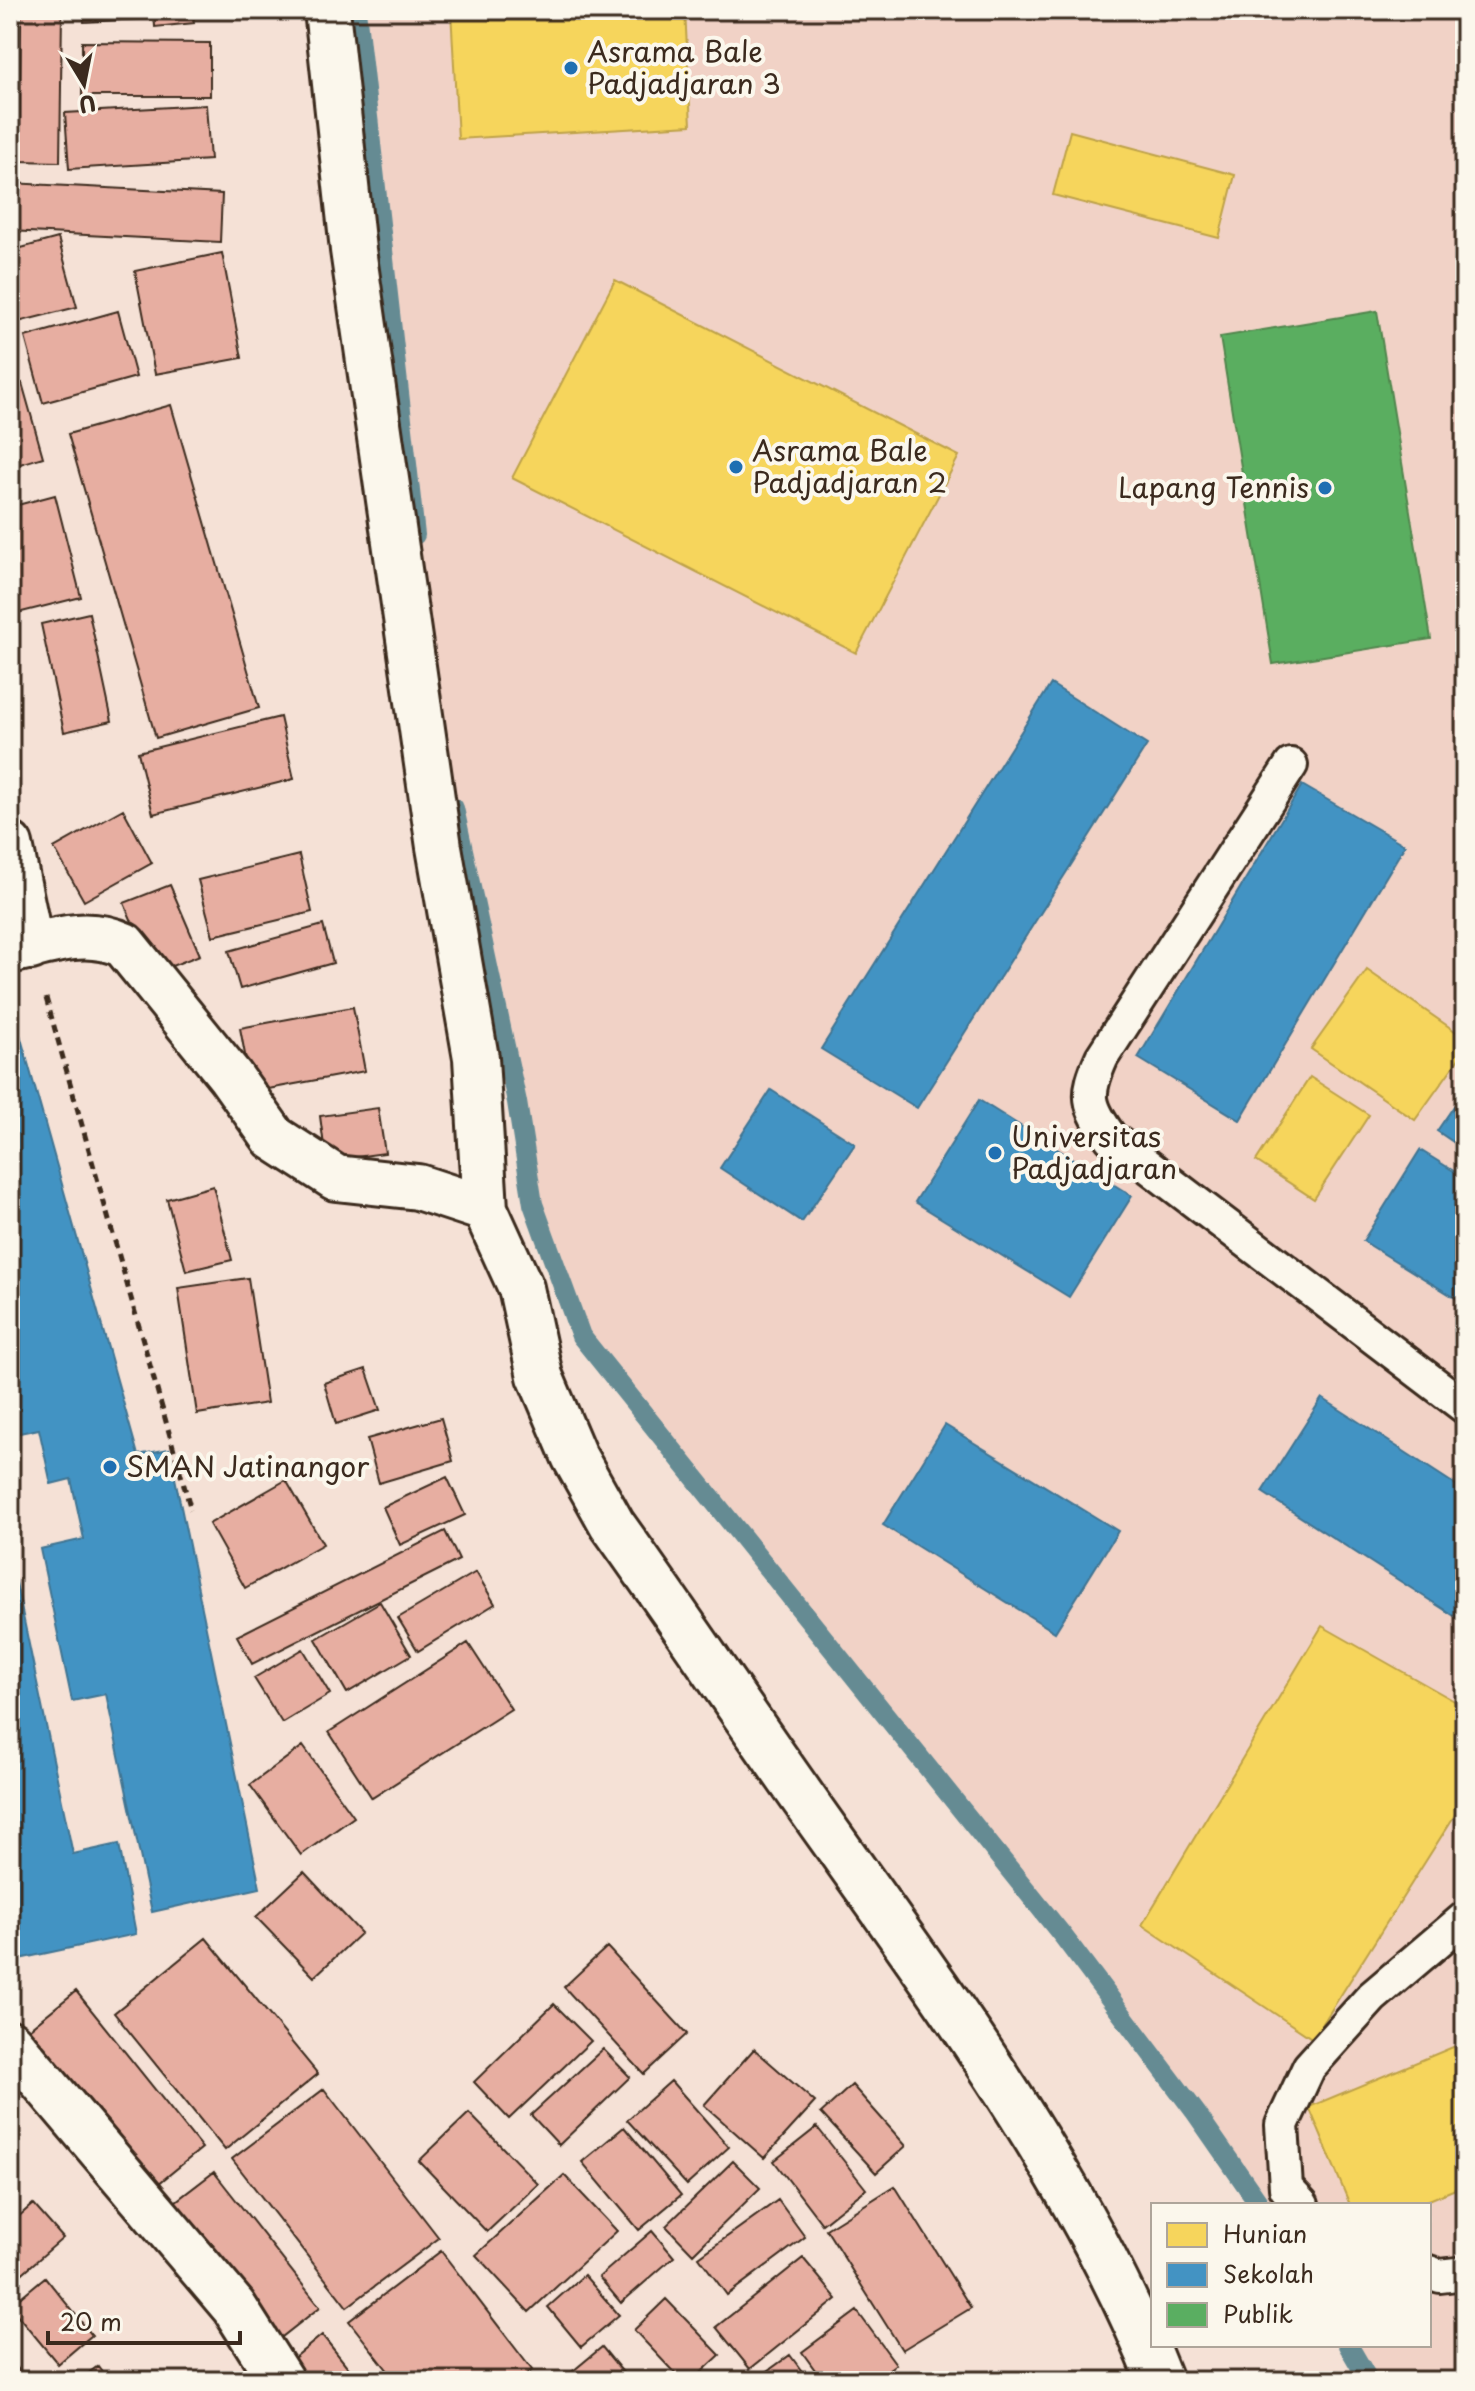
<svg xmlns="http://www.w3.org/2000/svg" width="1475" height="2391" viewBox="0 0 1475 2391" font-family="'Playpen Sans',sans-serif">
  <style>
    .built { fill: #f1d2c6 }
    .homes { fill: #f6d55c; stroke: #bea249; stroke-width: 2 }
    .schools { fill: #4393c3; stroke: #417492; stroke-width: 2 }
    .public { fill: #5aae61; stroke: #51864d; stroke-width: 2 }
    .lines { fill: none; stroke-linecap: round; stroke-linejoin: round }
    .stream { stroke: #658b93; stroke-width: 20 }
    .building { fill: #e7aea1; stroke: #3b2a1e; stroke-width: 2 }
    .service-casing { stroke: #3b2a1e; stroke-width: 38 }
    .minor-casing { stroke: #3b2a1e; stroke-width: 50 }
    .path { stroke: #3b2a1e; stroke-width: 5; stroke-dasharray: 8 6; stroke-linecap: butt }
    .service { stroke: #fbf7ec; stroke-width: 32 }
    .minor { stroke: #fbf7ec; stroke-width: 44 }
    .poi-dot { fill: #1f6fb2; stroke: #fbf7ec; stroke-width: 3 }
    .labels { text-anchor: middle; stroke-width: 8; stroke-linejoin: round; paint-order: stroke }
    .poi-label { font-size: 28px; fill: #3b2a1e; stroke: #fbf7ec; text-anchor: start }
  </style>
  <rect width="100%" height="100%" fill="#f5e1d6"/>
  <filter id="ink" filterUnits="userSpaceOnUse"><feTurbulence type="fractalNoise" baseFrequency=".0125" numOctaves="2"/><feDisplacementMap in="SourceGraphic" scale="16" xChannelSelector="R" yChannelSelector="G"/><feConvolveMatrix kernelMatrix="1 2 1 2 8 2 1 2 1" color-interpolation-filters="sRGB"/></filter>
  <g filter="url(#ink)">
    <path class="built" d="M356 10H1465V2381H1369L1348 2345H1429V2205H1260L1196 2113 1063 1936 581 1336 533 1204 517 1102 492 997 431 691 401 391Z"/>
    <path class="homes" d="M451 10H685L691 125 458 139Z
      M1070 131 1235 175 1219 238 1053 195Z
      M615 280 959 456 856 653 512 478Z
      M1367 970 1465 1038V1050L1415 1120 1311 1049Z
      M1310 1077 1369 1115 1314 1199 1256 1161Z
      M1322 1626 1465 1707V1799L1313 2039 1142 1925Z
      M1465 2042V2185L1417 2205H1350L1309 2107Z"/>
    <path class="schools" d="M1051 684 1147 745 917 1108 821 1049Z
      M1302 785 1405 845 1240 1120 1138 1058Z
      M10 999 138 1455 169 1449 260 1888 152 1912 106 1694 72 1701 40 1549 84 1539 71 1479 51 1484 39 1429 10 1435Z
      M771 1090 855 1144 802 1222 720 1168Z
      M1465 1090V1150L1437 1131Z
      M979 1100 1132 1196 1069 1297 915 1202Z
      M1420 1150 1465 1178V1304L1363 1241Z
      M1322 1398 1465 1491V1623L1262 1492Z
      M945 1425 1118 1531 1055 1632 883 1525Z
      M10 1554 73 1854 119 1844 136 1934 19 1959 10 1916Z"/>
    <path class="public" d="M1377 311 1431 639 1273 664 1220 337Z"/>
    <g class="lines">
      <path class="stream" d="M356 10 415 535
        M454 808 517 1102 533 1204 581 1336 1063 1936 1196 2113 1260 2205
        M1348 2345 1369 2381"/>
    </g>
    <path class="building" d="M21 10H62L60 162 19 161Z
      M83 10H139L140 19 84 22Z
      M154 10H193L194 23 155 27Z
      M82 42 210 43V96H82Z
      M206 105 210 160 69 169 65 113Z
      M10 183 222 194 220 242 10 231Z
      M58 238 77 307 10 324V251Z
      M222 253 242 358 155 374 135 271Z
      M118 311 136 377 43 403 25 337Z
      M22 383 43 457 10 467V386Z
      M171 405 259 708 156 738 68 434Z
      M55 495 81 597 10 615V507Z
      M89 613 112 721 64 732 41 624Z
      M280 717 294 779 153 814 138 752Z
      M123 809 152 863 84 901 54 848Z
      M299 855 312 912 213 936 198 880Z
      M170 885 200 955 154 973 124 903Z
      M323 925 333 963 240 989 229 951Z
      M353 1007 365 1071 252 1092 240 1028Z
      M378 1108 385 1153 326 1161 320 1116Z
      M213 1186 232 1260 186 1271 167 1199Z
      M248 1278 267 1403 197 1414 178 1288Z
      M366 1369 380 1410 336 1424 324 1383Z
      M441 1418 453 1461 379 1483 367 1439Z
      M447 1477 465 1515 400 1545 383 1507Z
      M286 1480 323 1544 245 1588 209 1524Z
      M445 1531 459 1560 252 1664 237 1636Z
      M476 1572 495 1604 418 1651 398 1618Z
      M380 1602 411 1655 347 1693 316 1639Z
      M468 1643 511 1709 372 1798 329 1732Z
      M303 1649 330 1694 282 1723 254 1678Z
      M303 1746 354 1817 301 1855 250 1785Z
      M304 1872 361 1933 314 1977 256 1917Z
      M206 1938 318 2074 225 2150 114 2013Z
      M607 1947 687 2034 644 2074 564 1987Z
      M76 1991 202 2148 147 2193 20 2036Z
      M554 2004 591 2041 509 2119 474 2082Z
      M603 2049 630 2077 559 2145 531 2115Z
      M754 2049 815 2102 764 2158 704 2105Z
      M671 2081 729 2147 687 2185 627 2120Z
      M852 2085 906 2146 876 2173 821 2113Z
      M324 2089 439 2238 347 2307 232 2159Z
      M469 2113 538 2184 487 2232 419 2161Z
      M624 2127 681 2195 639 2230 582 2162Z
      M817 2127 866 2189 822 2224 774 2161Z
      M733 2161 760 2188 693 2254 666 2226Z
      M214 2172 320 2307 273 2344 167 2208Z
      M564 2175 617 2231 529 2312 476 2255Z
      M895 2186 971 2308 902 2350 826 2229Z
      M778 2200 805 2237 727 2295 699 2257Z
      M33 2204 63 2238 10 2284V2224Z
      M652 2231 674 2257 621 2303 599 2277Z
      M441 2251 532 2370 518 2381H396L349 2321Z
      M803 2258 837 2299 750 2369 716 2327Z
      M584 2275 619 2315 581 2347 548 2307Z
      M45 2277 92 2335 58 2364 10 2306Z
      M666 2299 720 2355 692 2381H682L634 2330Z
      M857 2311 896 2364 873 2381H823L802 2352Z
      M322 2335 359 2381H292L282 2368Z
      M602 2347 630 2381H561Z
      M790 2355 809 2381H754Z
      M12 2360 26 2381H10Z
      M98 2366 109 2381H78Z"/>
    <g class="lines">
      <defs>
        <path id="service" d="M1291 765 1102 1057C1085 1095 1087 1105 1111 1138L1465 1407
          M1302 2205 1286 2188 1282 2125 1309 2067 1372 1997 1465 1918
          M1429 2272 1440 2276 1465 2273"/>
        <path id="minor" d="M327 10 353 250 439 847 476 1058 485 1209 521 1288 540 1376 574 1456 612 1524C685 1626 754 1730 827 1832 948 2002 1084 2187 1160 2381
          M10 845 31 947
          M10 951C50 942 85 927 124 945L230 1076 274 1138 336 1178 418 1187 485 1209
          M10 2043 234 2307 281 2381"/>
      </defs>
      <use href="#service" class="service-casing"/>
      <use href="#minor" class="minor-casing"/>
      <path class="path" d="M46 998 191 1510"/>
      <use href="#service" class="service"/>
      <use href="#minor" class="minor"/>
    </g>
  </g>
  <g class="poi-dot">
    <circle cx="571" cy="68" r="8"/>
    <circle cx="736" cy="467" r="8"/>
    <circle cx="1325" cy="488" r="8"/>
    <circle cx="995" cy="1153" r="8"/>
    <circle cx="110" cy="1467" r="8"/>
  </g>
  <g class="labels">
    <g class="poi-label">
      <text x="587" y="62">Asrama Bale<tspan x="587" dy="32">Padjadjaran 3</tspan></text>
      <text x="752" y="461">Asrama Bale<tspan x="752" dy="32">Padjadjaran 2</tspan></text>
      <text x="1309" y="498" text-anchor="end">Lapang Tennis</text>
      <text x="1011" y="1147">Universitas<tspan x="1011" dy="32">Padjadjaran</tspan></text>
      <text x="126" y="1477">SMAN Jatinangor</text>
    </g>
  </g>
  <rect width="1475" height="2391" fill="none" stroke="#fbf7ec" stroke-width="40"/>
  <rect x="20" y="20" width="1435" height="2351" fill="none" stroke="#3b2a1e" stroke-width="3" filter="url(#ink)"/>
  <rect x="1151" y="2203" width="280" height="144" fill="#fbf7ec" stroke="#aea59a" stroke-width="2"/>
  <rect x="1167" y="2223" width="40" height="24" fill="#f6d55c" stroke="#aea59a" stroke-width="2"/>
  <text x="1223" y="2243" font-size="24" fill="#3b2a1e">Hunian</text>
  <rect x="1167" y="2263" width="40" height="24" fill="#4393c3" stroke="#aea59a" stroke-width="2"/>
  <text x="1223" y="2283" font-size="24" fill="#3b2a1e">Sekolah</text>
  <rect x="1167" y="2303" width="40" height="24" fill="#5aae61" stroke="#aea59a" stroke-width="2"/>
  <text x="1223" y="2323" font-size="24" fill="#3b2a1e">Publik</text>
  <g transform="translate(84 84) rotate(170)" stroke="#fbf7ec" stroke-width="6" paint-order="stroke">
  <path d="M0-6L14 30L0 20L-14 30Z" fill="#3b2a1e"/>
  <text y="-12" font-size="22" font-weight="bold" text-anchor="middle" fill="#3b2a1e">U</text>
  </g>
  <path d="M48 2331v12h192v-12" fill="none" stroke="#3b2a1e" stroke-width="4"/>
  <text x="60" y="2331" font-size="24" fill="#3b2a1e" stroke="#fbf7ec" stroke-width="6" paint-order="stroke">20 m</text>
</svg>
